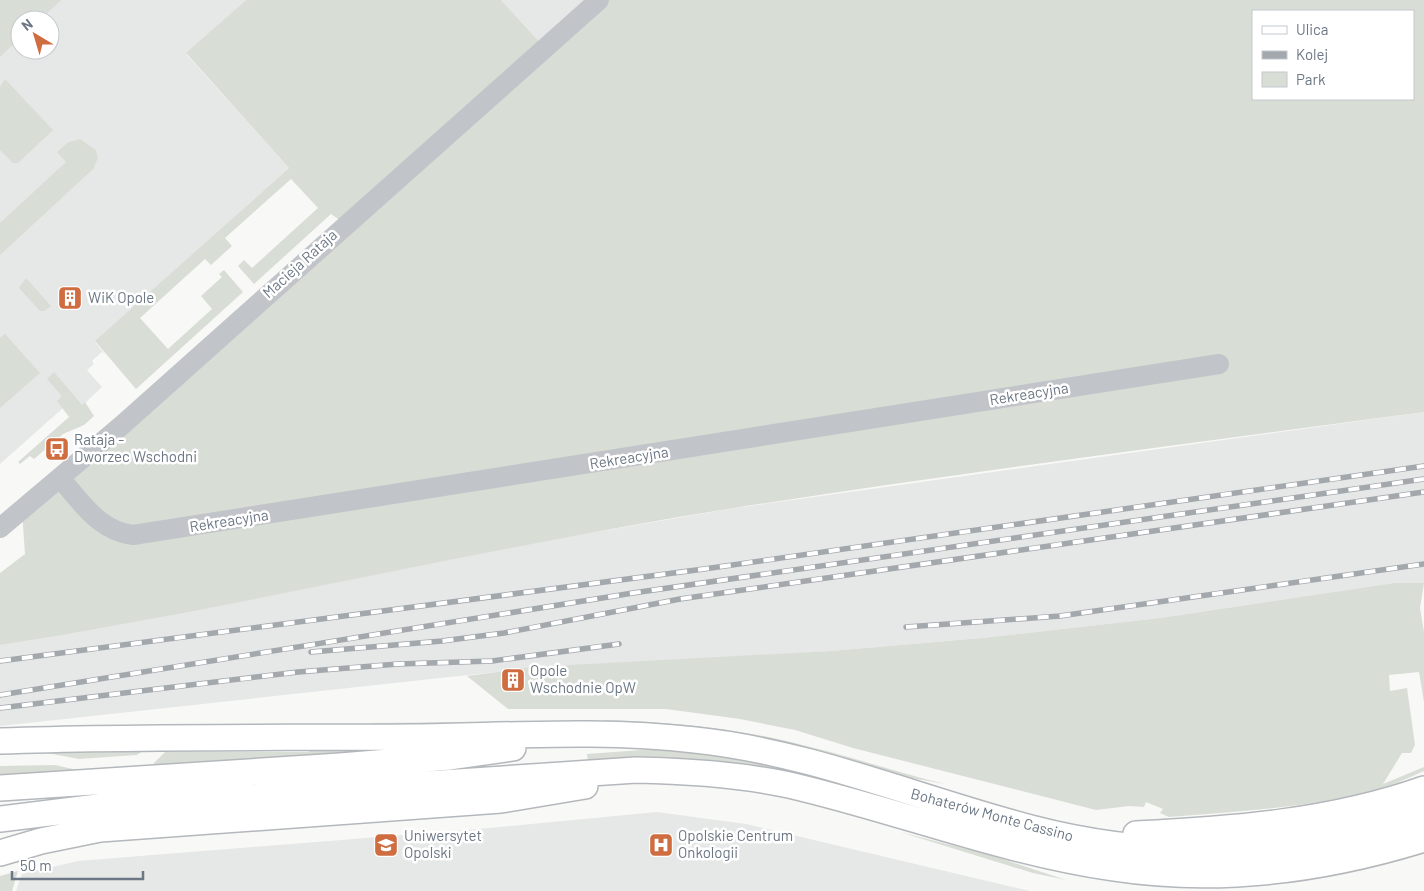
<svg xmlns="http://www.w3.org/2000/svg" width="1424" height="891" viewBox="0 0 1424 891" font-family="Barlow,sans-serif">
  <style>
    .built { fill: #e6e7e7; fill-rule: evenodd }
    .green { fill: #d8ddd6; fill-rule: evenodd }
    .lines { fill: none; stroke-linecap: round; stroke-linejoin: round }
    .major-casing { stroke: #b4b8bc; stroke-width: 28 }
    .minor { stroke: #c1c4c8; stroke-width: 20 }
    .major { stroke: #fff; stroke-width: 25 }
    .rail-casing { stroke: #a3a8ad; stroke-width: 5.5 }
    .rail { stroke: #fff; stroke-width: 4; stroke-dasharray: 11; stroke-linecap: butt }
    .labels { text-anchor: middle; stroke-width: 5; stroke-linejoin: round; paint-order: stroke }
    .street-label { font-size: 15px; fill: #6b7784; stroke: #fff }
    .poi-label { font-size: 15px; fill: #6b7784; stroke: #fff; text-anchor: start }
  </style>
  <rect width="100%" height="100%" fill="#f8f8f7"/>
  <path class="built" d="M0 0H246L186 54 289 168 95 342 105 354 102 352 92 361 94 364 87 370 102 387 70 417 63 408 0 464ZM20 20H50V50H20Z
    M501 0H599L545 48Z
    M1424 412V583H1394L1160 618 982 638 831 651 496 672 0 726V645L333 583 502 548 735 508Z
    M657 812 746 824 1030 891H16L22 874 78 861 478 829Z"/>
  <path class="green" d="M0 0H61L40 20H20V38L0 57Z
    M246 0H501L545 48 599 0H1424V412C1194 443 964 472 734 508 488 547 246 606 0 645V573L25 554 22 511 345 224 331 214 254 284 238 266 244 260 252 268 318 208 291 179 225 238 232 246 211 265 205 259 140 318 168 349 212 309 201 296 222 277 219 274 224 270 243 292 136 389 95 341 289 168 186 53ZM1253 11H1413V99H1253Z
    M5 79 53 130 18 163H13L0 150V87Z
    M80 139 96 150 98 158 93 169 0 255V223L66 162 57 152 67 143Z
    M26 278 51 306 44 311H40L19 288Z
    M5 334 40 373 0 408V338Z
    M54 372 82 405 85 402 94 416 84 425 63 434 34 459 30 456 20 464 18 462 69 417 57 401 62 396 47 379Z
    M1394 583H1424L1420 608 1424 632V702L1419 672 1389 675 1390 691 1407 688 1415 745 1411 753H1402L1383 784 1424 767V771C1410 777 1396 784 1381 788 1313 808 1239 811 1169 817L1160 813 1163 809 1146 802 1144 807 1129 806 1096 810 853 748 795 730 740 719 666 709H508L467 676 533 667 831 651 982 638 1160 618Z
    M604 720C666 722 726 727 786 741 840 753 892 771 945 784L607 723Z
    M591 721 590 723 372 728V723Z
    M308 747H422L284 759 152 765 165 752H309Z
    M655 749H681L766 761 995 826 958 823 588 762 587 754Z
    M141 752 137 755 79 759 47 753Z
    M55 765 77 770 0 776V766Z
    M900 832 990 855 1066 880 1033 873Z
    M18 871 12 891H0V876Z"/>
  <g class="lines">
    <defs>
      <path id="major" d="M0 741C138 736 275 738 413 737 507 736 602 729 695 740 811 752 919 799 1031 828 1165 863 1293 855 1424 814
        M0 788 340 766 450 757 513 748
        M0 819 114 805 636 770C687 771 738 774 789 785 897 810 1002 852 1113 868 1217 884 1324 870 1424 839
        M1136 834C1234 829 1331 822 1424 789
        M0 853 41 841 100 829 501 800 585 786"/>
    </defs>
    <use href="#major" class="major-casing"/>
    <path class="minor" d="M60 478C81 502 99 531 133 535L1219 364
      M0 528 121 426 599 0"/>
    <use href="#major" class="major"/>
    <defs>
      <path id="rail" d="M906 627 1060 616 1424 564
        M311 652 442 641 504 633 680 599 1424 492
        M0 661 704 569 1424 466
        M0 695 633 593 1424 479
        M0 708 298 672 398 664 492 661 619 644"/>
    </defs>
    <use href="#rail" class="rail-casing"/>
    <use href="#rail" class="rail"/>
  </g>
  <defs>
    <symbol id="building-square" viewBox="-11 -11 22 22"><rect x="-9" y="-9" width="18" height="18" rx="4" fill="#cf6c40" stroke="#fff"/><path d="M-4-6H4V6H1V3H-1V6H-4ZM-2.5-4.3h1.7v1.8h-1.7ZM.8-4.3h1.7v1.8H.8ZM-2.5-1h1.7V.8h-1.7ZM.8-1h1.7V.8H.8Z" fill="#fff"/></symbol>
    <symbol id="bus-square" viewBox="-11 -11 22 22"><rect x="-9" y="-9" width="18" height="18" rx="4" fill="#cf6c40" stroke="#fff"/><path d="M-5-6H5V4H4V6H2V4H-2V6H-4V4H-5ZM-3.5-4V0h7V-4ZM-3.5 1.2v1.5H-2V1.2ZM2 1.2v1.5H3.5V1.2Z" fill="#fff"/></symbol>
    <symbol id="university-square" viewBox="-11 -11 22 22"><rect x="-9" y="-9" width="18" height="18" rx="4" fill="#cf6c40" stroke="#fff"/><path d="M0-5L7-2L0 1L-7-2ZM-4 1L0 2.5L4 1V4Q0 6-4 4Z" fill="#fff"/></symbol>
    <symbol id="hospital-square" viewBox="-11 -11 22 22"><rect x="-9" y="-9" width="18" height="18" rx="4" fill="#cf6c40" stroke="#fff"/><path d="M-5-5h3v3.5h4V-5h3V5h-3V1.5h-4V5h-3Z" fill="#fff"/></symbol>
  </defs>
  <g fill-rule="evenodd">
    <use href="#building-square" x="56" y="284" width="28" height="28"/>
    <use href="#bus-square" x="43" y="435" width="28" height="28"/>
    <use href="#building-square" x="499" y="666" width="28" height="28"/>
    <use href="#university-square" x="372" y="831" width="28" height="28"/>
    <use href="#hospital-square" x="647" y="831" width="28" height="28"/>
  </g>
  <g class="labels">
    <g class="street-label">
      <text transform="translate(300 264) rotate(-42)" y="5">Macieja Rataja</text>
      <text transform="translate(1029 394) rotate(-9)" y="5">Rekreacyjna</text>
      <text transform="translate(629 458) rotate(-9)" y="5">Rekreacyjna</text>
      <text transform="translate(229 521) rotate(-9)" y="5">Rekreacyjna</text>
      <text transform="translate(992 815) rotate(15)" y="5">Bohaterów Monte Cassino</text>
    </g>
    <g class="poi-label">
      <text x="88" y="303">WiK Opole</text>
      <text x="74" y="445">Rataja -<tspan x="74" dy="17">Dworzec Wschodni</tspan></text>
      <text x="530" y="676">Opole<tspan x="530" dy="17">Wschodnie OpW</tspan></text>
      <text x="404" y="841">Uniwersytet<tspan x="404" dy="17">Opolski</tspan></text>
      <text x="678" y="841">Opolskie Centrum<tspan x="678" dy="17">Onkologii</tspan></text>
    </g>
  </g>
  <rect x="1252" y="10" width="162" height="90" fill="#ffffff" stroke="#c4c9ce"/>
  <rect x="1262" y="26" width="25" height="8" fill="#ffffff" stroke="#c4c9ce"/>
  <text x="1296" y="35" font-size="15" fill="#6b7784">Ulica</text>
  <rect x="1262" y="51" width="25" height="8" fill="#a3a8ad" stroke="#c4c9ce"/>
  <text x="1296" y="60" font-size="15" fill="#6b7784">Kolej</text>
  <rect x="1262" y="72" width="25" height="15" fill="#d8ddd6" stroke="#c4c9ce"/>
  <text x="1296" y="85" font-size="15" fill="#6b7784">Park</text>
  <g transform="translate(35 35) rotate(322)"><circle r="24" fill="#ffffff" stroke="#c4c9ce"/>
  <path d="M0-4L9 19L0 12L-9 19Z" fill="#cf6c40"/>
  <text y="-8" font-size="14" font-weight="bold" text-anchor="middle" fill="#6b7784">N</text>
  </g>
  <path d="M12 871v8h131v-8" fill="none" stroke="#6b7784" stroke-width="2.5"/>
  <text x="20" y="871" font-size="15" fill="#6b7784" stroke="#ffffff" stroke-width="4" paint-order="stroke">50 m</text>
</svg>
